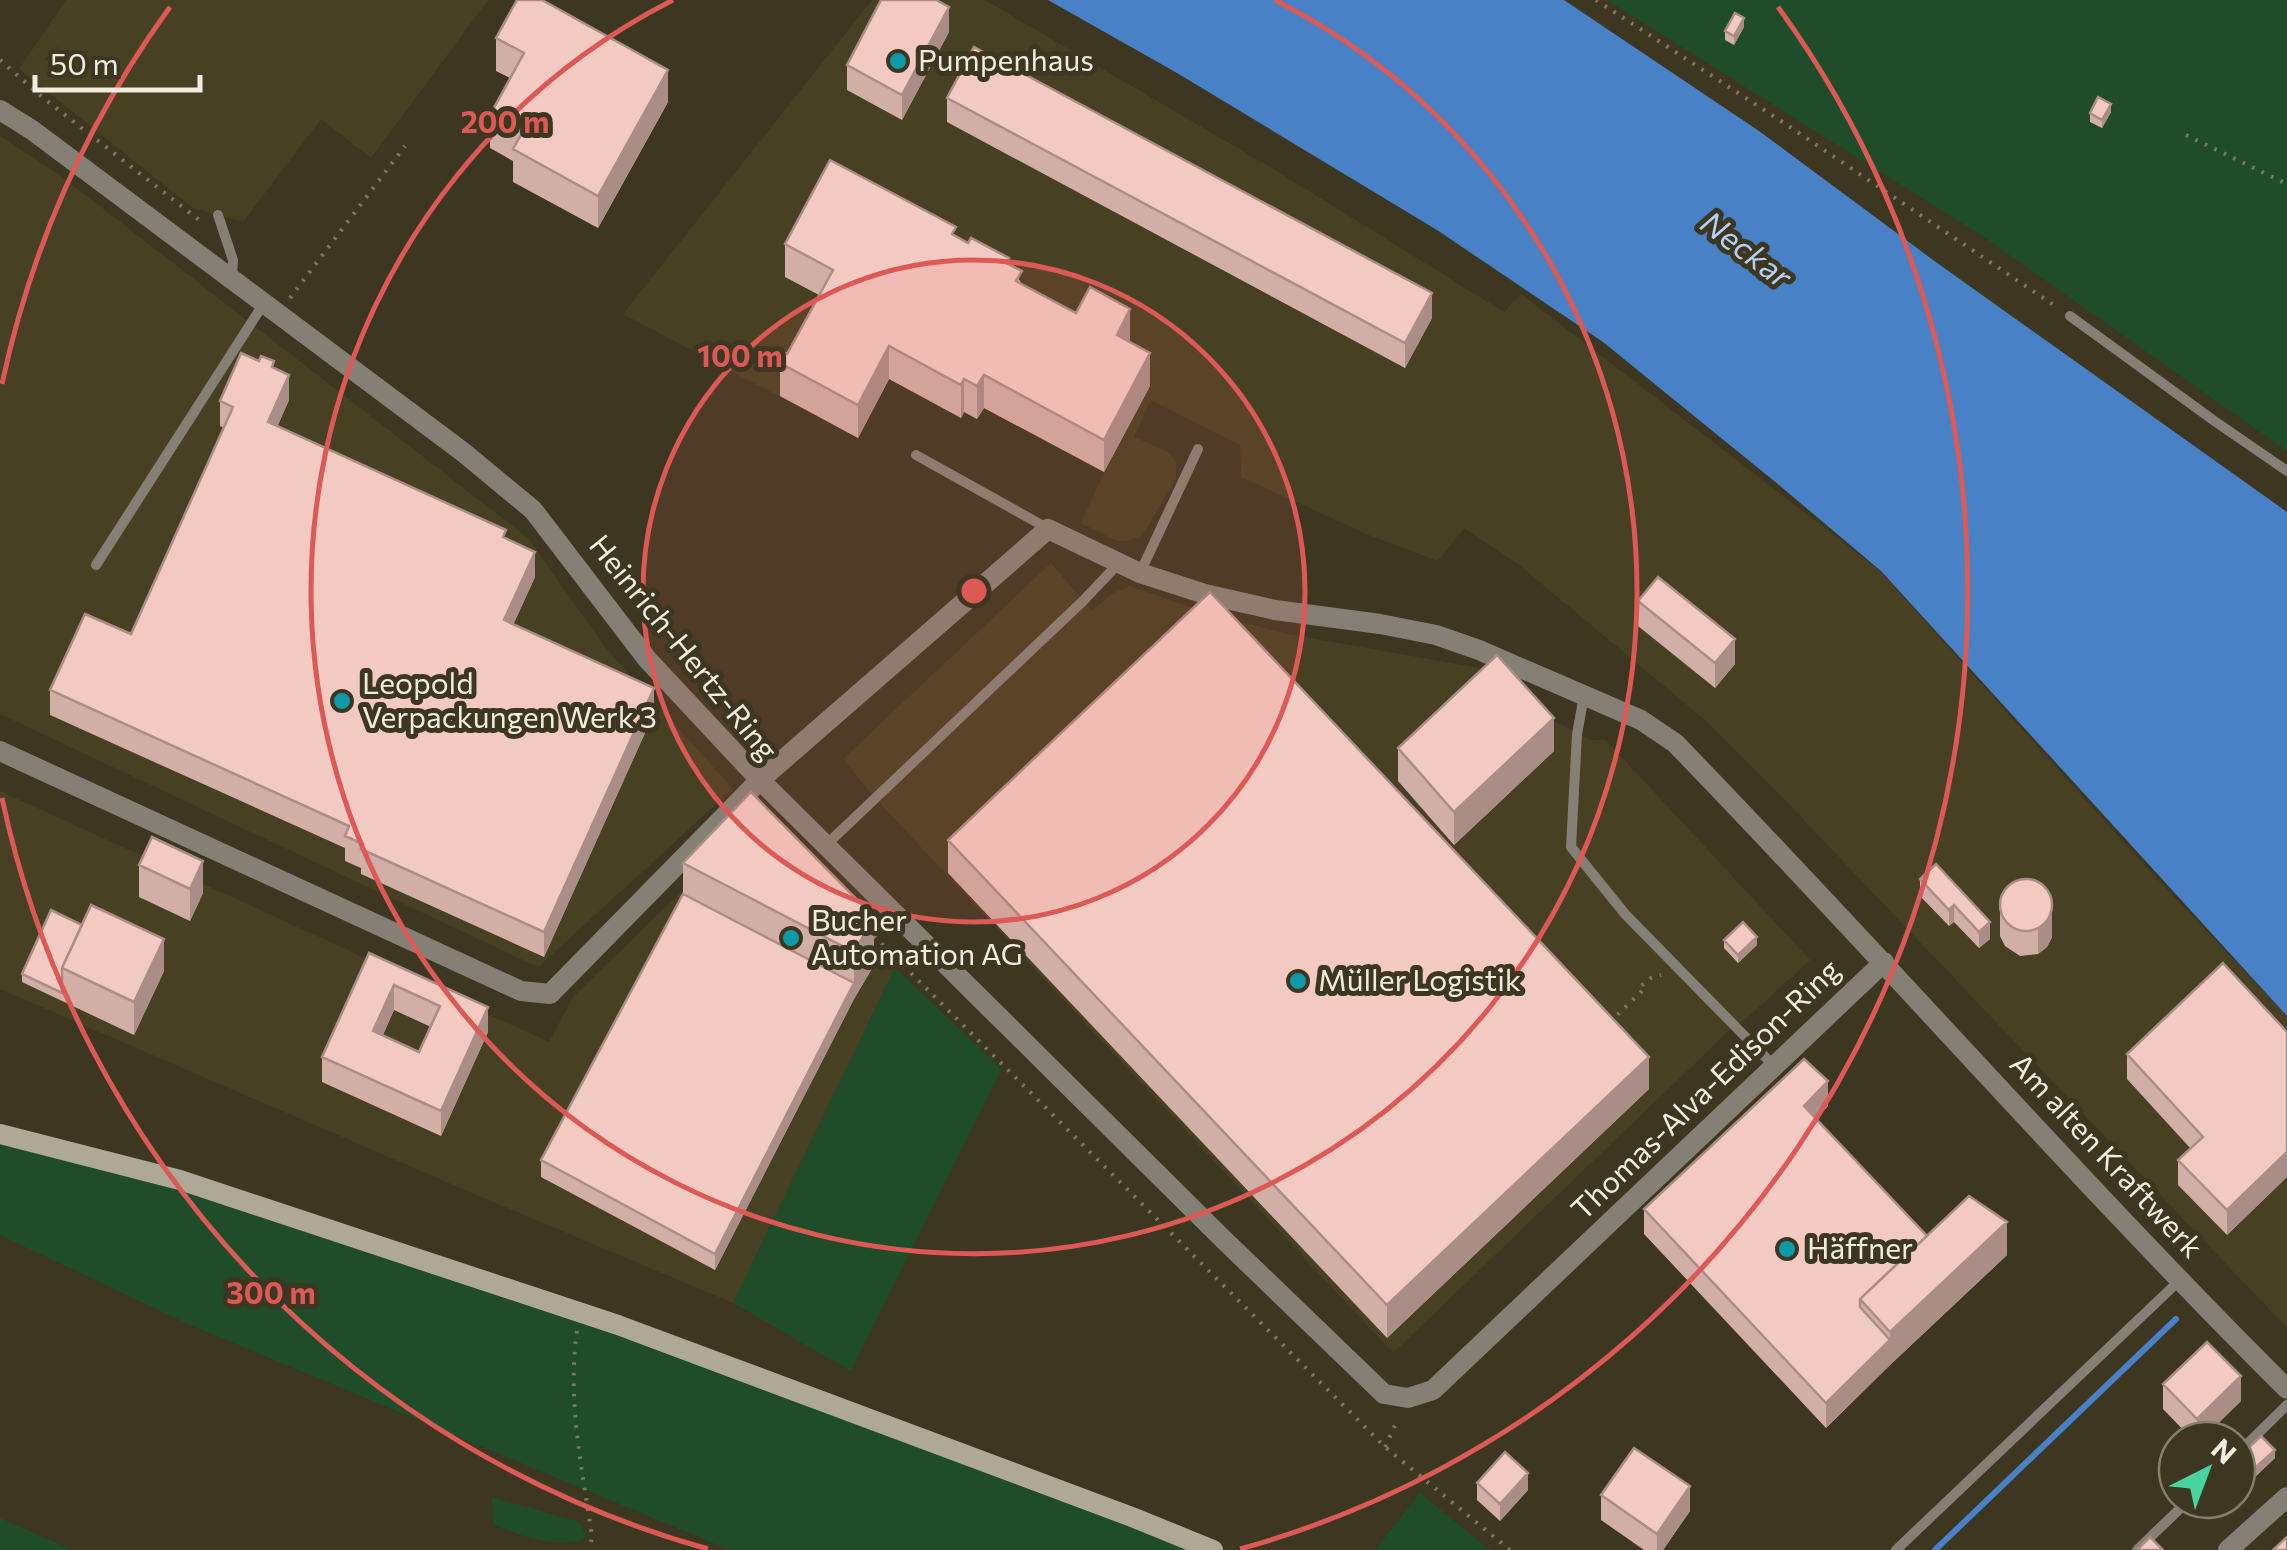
<svg xmlns="http://www.w3.org/2000/svg" width="2287" height="1550" viewBox="0 0 2287 1550" font-family="Commissioner,sans-serif">
  <style>
    .built { fill: #484022 }
    .green { fill: #1f4d29 }
    .water { fill: #4881c6 }
    .lines { fill: none; stroke-linecap: round; stroke-linejoin: round }
    .stream { stroke: #4881c6; stroke-width: 6 }
    .path { stroke: #7d7865; stroke-width: 4; stroke-dasharray: 2.5 8; stroke-linecap: butt }
    .lane { stroke: #848075; stroke-width: 10 }
    .street { stroke: #848075; stroke-width: 20 }
    .secondary { stroke: #aea897; stroke-width: 20 }
    .wall { fill: #d1aea6; fill-rule: evenodd }
    .shaded-wall { fill: #aa8d87 }
    .building { fill: #f3cac1; stroke: #aa8d87; stroke-width: 2.5; fill-rule: evenodd }
    .ring { fill: none; stroke: #dc5956; stroke-width: 5 }
    .culture-dot { fill: #0f9aa8; stroke: #3d3721; stroke-width: 4 }
    .labels { text-anchor: middle; stroke-width: 10; stroke-linejoin: round; paint-order: stroke }
    .poi-label { font-size: 30px; fill: #f0ecdf; stroke: #3d3721; text-anchor: start }
    .street-label { font-size: 30px; fill: #f0ecdf; stroke: #3d3721 }
    .water-label { font-size: 32px; font-style: italic; fill: #b3d0f5; stroke: #3d3721 }
    .centre { fill: #dc5956; stroke: #3d3721; stroke-width: 5 }
    .ring-label { font-size: 30px; text-anchor: middle; font-weight: bold; fill: #dc5956; stroke: #3d3721; stroke-width: 10; stroke-linejoin: round; paint-order: stroke }
  </style>
  <rect width="100%" height="100%" fill="#3d3721"/>
  <path class="built" d="M66 0H488L371 158 321 119 243 222 193 208 19 69Z
    M872 0H985L1275 170 1504 312 1521 294 1878 569 2145 866 2287 1016V1328L1782 797 1705 720 1518 564 1464 528 1438 561 1371 536 1241 477 1240 445 1151 400 1134 437 1168 452 1176 462V478L1148 526 1140 536 1129 541H1117L1081 523 1104 472 984 408 977 419 964 412 961 418 889 379 858 438 623 314Z
    M0 136 57 173 528 538 605 647 733 789 538 967 0 714Z
    M1051 563 1092 611 1113 593 1130 586 1213 615 1288 634 1485 669 1554 721 1591 740H1606L1810 960 1746 1019 1735 1025 1393 1353 874 797 843 759Z
    M0 791 549 1042 573 997 746 829 895 968 733 1303 472 1193 0 989Z"/>
  <path class="green" d="M1607 0H2287V451L1984 237Z
    M895 968 1002 1069 851 1371 733 1303Z
    M0 1143 177 1188 587 1323 1128 1524 1186 1550H730L188 1324 0 1235Z
    M1420 1493 1490 1550H1375Z
    M492 1497 579 1522 587 1537C560 1550 521 1536 494 1525Z
    M0 1518 73 1550H0Z"/>
  <path class="water" d="M1048 0H1564L1759 131 1933 260 2287 512V1016L1881 571 1779 485 1603 342 1437 230 1177 73Z"/>
  <g class="lines">
    <path class="stream" d="M1935 1550 2176 1319"/>
    <path class="path" d="M1596 0 1787 125 2058 308
      M0 60 42 97 203 223
      M2186 135 2287 184
      M290 298 405 146
      M874 936 1385 1447 1510 1550
      M1610 1022 1644 989 1641 986 1651 978 1661 975
      M577 1331C567 1400 582 1468 592 1536L590 1550
      M1385 1447 1398 1419"/>
    <path class="lane" d="M218 215 233 260 232 277
      M2070 316 2213 420 2287 471
      M916 455 1047 528
      M96 565 264 303
      M1140 573 1198 449
      M1584 696 1577 734 1571 847 1625 914 1775 1067
      M826 845 1083 601 1118 564
      M2237 1454 2287 1405
      M1896 1550 2180 1280
      M2137 1550 2189 1500"/>
    <path class="street" d="M0 110 32 130 463 452 533 510 647 659 760 780 1223 1239 1384 1394 1408 1398 1433 1390 1884 962
      M0 751 521 991 550 994 760 780 1048 529 1140 573 1205 594 1275 610 1380 624 1436 635 1479 650 1641 720 1675 743C1882 956 2077 1180 2287 1389
      M2228 1550 2287 1497"/>
    <path class="secondary" d="M0 1134 180 1180 618 1325 1132 1517 1213 1550"/>
  </g>
  <path class="wall" d="M1744 27 1734 45 1725 40V31Z
    M949 32 902 120 847 90V65Z
    M496 38 668 102 598 228 513 182V161L490 148V115L510 78 496 71Z
    M947 98 1432 318 1405 368 947 122Z
    M2111 112 2102 128 2090 122V113Z
    M956 237 1009 264 1022 284 1130 342 1150 386 1104 472 984 408 977 419 964 412 961 418 889 379 858 438 780 396V363L787 354 819 295 785 277V244Z
    M274 368 289 400 277 427 506 539 535 577 513 625 654 713 544 957 361 874V868L345 861V848L50 715V690L131 634 224 428 220 426V401Z
    M1638 601 1735 664 1715 688 1638 626Z
    M1398 748 1554 751 1454 845 1398 781Z
    M751 792 874 965 854 999 715 1270 541 1177V1160L683 894V863Z
    M948 840 1649 1089 1387 1338 948 873Z
    M1936 864 1990 939 1979 948 1954 922 1949 926 1920 896V879Z
    M139 865 203 893 190 921 139 897Z
    M2000 900 2052 937 2047 947 2038 954 2020 956 2005 946 2000 936Z
    M51 910 164 971 134 1035 22 982V974Z
    M1724 940 1757 945 1738 963 1724 948Z
    M369 953 488 1032 441 1136 322 1082V1057ZM394 1010 431 1027 419 1052 383 1035Z
    M2287 1032V1177L2227 1235 2178 1185V1160L2191 1149 2127 1079V1054Z
    M1828 1106 1816 1119 1927 1236 2007 1255 1890 1365 1826 1428 1644 1234V1209Z
    M2163 1384 2241 1401 2201 1440H2193L2163 1409Z
    M2243 1453 2275 1458 2256 1476 2243 1462Z
    M1477 1483 1528 1490 1500 1521 1477 1500Z
    M1601 1495 1690 1511 1663 1550H1644L1601 1520Z"/>
  <path class="shaded-wall" d="M949 7V32L902 120V95Z
    M1744 18V27L1734 45V36Z
    M668 70V102L598 228V196Z
    M2111 104V112L2102 128V120Z
    M1432 293V318L1405 368V343Z
    M1130 309V341L1117 335Z
    M889 346V379L858 438V405Z
    M1150 353V386L1104 472V440Z
    M289 375V400L268 447V422Z
    M984 375V408L977 419V386Z
    M964 379V412L961 418V385Z
    M535 552V577L504 645V620Z
    M1735 639V664L1715 688V663Z
    M654 688V713L544 957V932Z
    M1554 718V751L1454 845V812Z
    M203 861V893L190 921V889Z
    M1954 905V922L1949 926V910Z
    M2052 912V937L2047 947 2038 954V929Z
    M874 917V965L854 999 715 1270V1254L854 983V952Z
    M1990 922V939L1979 948V932Z
    M1757 937V945L1738 963V955Z
    M164 939V971L134 1035V1002Z
    M394 985V1010L373 1056V1031Z
    M488 1007V1032L441 1136V1111Z
    M1649 1057V1089L1387 1338V1305Z
    M1828 1081V1106L1804 1131V1106Z
    M2287 1152V1177L2227 1235V1210Z
    M2007 1222V1255L1890 1365 1826 1428V1403L1890 1340V1332Z
    M2241 1376V1401L2201 1440H2197V1419Z
    M2275 1450V1458L2256 1476V1467Z
    M1528 1473V1490L1500 1521V1504Z
    M1690 1486V1511L1663 1550H1657V1534Z"/>
  <path class="building" d="M517 0H542L668 70 598 196 513 149 522 133 490 115 524 53 496 38Z
    M881 0H936L949 7 902 95 847 65Z
    M1735 13 1744 18 1734 36 1725 31Z
    M974 47 1432 293 1405 343 947 98Z
    M2098 97 2111 104 2102 120 2090 113Z
    M830 160 956 227 952 234 968 243 971 238 1009 258 1006 263 1022 271 1016 281 1076 313 1090 287 1130 309 1117 335 1150 353 1104 440 984 375 977 386 964 379 961 385 889 346 858 405 780 363 785 353 787 354 833 270 785 244Z
    M241 353 259 361 261 356 274 361 272 367 289 375 268 422 506 530 503 537 535 552 504 620 654 688 544 932 361 849 363 844 345 836 349 826 50 690 85 614 131 634 233 407 220 401Z
    M1658 577 1735 639 1715 663 1638 601Z
    M1210 592 1649 1057 1387 1305 948 840Z
    M1497 655 1554 718 1454 812 1398 748Z
    M751 792 874 917 854 952 683 863Z
    M152 837 203 861 190 889 139 865Z
    M1936 864 1990 922 1979 932 1954 905 1949 910 1920 879Z
    M2000 905a26 26 0 1 1 52 0a26 26 0 1 1-52 0Z
    M683 894 854 983 715 1254 541 1160Z
    M91 905 164 939 134 1002 62 968Z
    M51 910 82 925 62 968V993L22 974Z
    M1743 922 1757 937 1738 955 1724 940Z
    M369 953 488 1007 441 1111 322 1057ZM394 985 440 1006 419 1052 373 1031Z
    M2223 963 2287 1032V1152L2227 1210 2178 1160 2203 1137 2127 1054Z
    M1804 1059 1828 1081 1804 1106 1927 1236 1860 1299V1307L1890 1340 1826 1403 1644 1209Z
    M1969 1196 2007 1222 1890 1332 1860 1299Z
    M2207 1342 2241 1376 2197 1419 2163 1384Z
    M2261 1436 2275 1450 2256 1467 2243 1453Z
    M1634 1448 1690 1486 1657 1534 1601 1495Z
    M1505 1452 1528 1473 1500 1504 1477 1483Z
    M2150 1537 2163 1550H2137Z
    M2287 1537V1550H2273Z"/>
  <circle cx="974" cy="591" r="331" fill="#dc5956" fill-opacity=".12"/>
  <g class="ring">
    <circle cx="974" cy="591" r="331"/>
    <path d="M1275 0A663 663 0 1 1 673 0"/>
    <path d="M708 1549A994 994 0 0 1 2 798M2 384A994 994 0 0 1 170 7M1778 7A994 994 0 0 1 1240 1549"/>
  </g>
  <g class="culture-dot">
    <circle cx="898" cy="61" r="10"/>
    <circle cx="342" cy="701" r="10"/>
    <circle cx="791" cy="938" r="10"/>
    <circle cx="1298" cy="981" r="10"/>
    <circle cx="1787" cy="1249" r="10"/>
  </g>
  <g class="labels">
    <g class="poi-label">
      <text x="918" y="71">Pumpenhaus</text>
      <text x="362" y="694">Leopold<tspan x="362" dy="34">Verpackungen Werk 3</tspan></text>
      <text x="811" y="931">Bucher<tspan x="811" dy="34">Automation AG</tspan></text>
      <text x="1318" y="991">Müller Logistik</text>
      <text x="1807" y="1259">Häffner</text>
    </g>
    <g class="street-label">
      <text transform="translate(683 648) rotate(51)" y="10">Heinrich-Hertz-Ring</text>
      <text transform="translate(1706 1090) rotate(-44)" y="10">Thomas-Alva-Edison-Ring</text>
      <text transform="translate(2106 1156) rotate(47)" y="10">Am alten Kraftwerk</text>
    </g>
    <g class="water-label">
      <text transform="translate(1746 250) rotate(37)" y="11">Neckar</text>
    </g>
  </g>
  <circle cx="974" cy="591" r="15" class="centre"/>
  <g class="ring-label">
    <text x="505" y="133">200 m</text>
    <text x="740" y="367">100 m</text>
    <text x="271" y="1304">300 m</text>
  </g>
  <g transform="translate(2207 1470) rotate(42)"><circle r="48" fill="#3d3721" stroke="#857f6d" stroke-width="2.5"/>
  <path d="M0-8L18 38L0 25L-18 38Z" fill="#47d49e"/>
  <text y="-15" font-size="28" font-weight="bold" text-anchor="middle" fill="#f0ecdf">N</text>
  </g>
  <path d="M35 75v15h165v-15" fill="none" stroke="#f0ecdf" stroke-width="5"/>
  <text x="50" y="75" font-size="30" fill="#f0ecdf" stroke="#3d3721" stroke-width="8" paint-order="stroke">50 m</text>
</svg>
